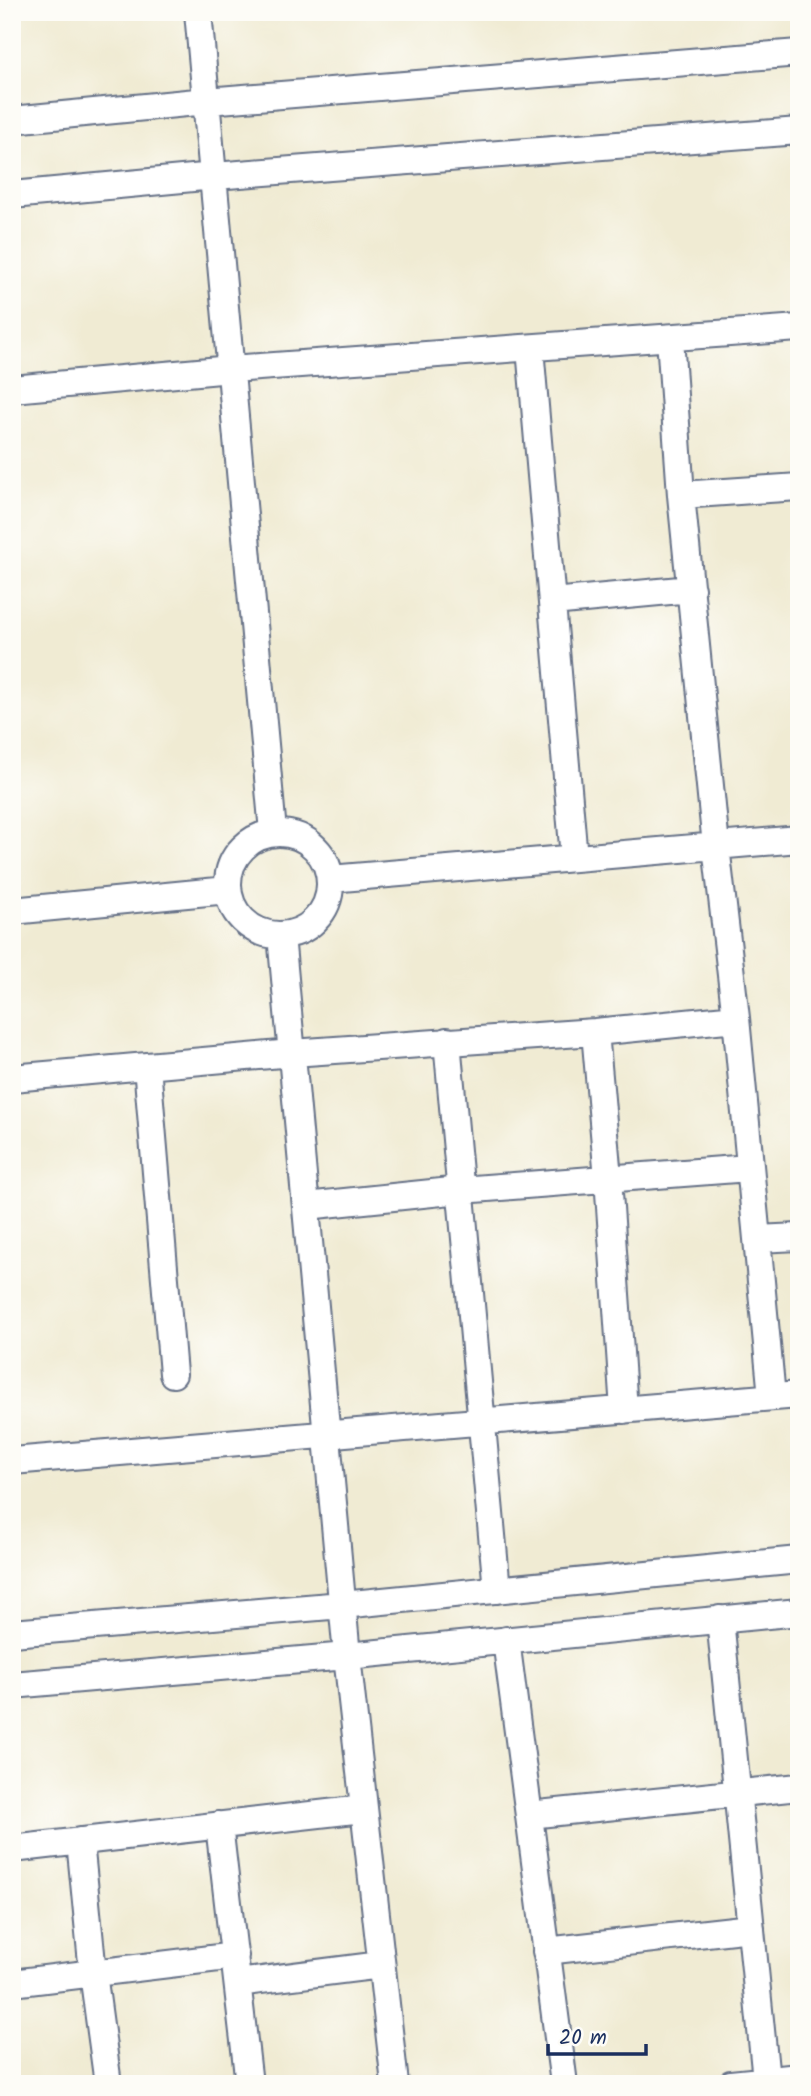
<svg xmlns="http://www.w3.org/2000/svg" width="811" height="2096" viewBox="0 0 811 2096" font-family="Kalam,sans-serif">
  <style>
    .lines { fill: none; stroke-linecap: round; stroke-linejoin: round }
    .street-casing { stroke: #667187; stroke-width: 30 }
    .street { stroke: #fff; stroke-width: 26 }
  </style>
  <rect width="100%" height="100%" fill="#fdfcf7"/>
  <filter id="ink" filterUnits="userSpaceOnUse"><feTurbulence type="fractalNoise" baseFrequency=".0143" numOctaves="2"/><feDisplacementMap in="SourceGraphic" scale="14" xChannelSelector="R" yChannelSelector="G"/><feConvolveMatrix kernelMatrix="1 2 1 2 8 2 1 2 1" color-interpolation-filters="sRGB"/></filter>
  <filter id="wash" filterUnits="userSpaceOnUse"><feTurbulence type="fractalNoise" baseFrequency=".00686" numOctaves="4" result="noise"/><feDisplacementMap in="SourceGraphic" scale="28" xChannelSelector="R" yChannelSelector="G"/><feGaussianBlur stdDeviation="1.57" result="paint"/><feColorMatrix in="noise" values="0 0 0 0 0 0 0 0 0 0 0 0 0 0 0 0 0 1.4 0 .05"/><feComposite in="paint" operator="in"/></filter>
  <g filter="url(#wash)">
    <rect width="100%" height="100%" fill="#f0ebd3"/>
  </g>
  <g filter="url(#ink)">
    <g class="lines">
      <defs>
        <path id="street" d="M198 12 273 832
          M12 120 207 101 799 53
          M12 195 214 176 799 131
          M670 338 681 495 716 846 736 1018 772 1397
          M530 348 574 858
          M12 389 231 369 799 328
          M681 495 799 487
          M552 602 691 589
          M228 884a51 51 0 1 1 102 0a51 51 0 1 1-102 0Z
          M330 879 799 839
          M12 911 228 890
          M281 935 347 1656 395 2084
          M595 1032 608 1178 624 1410
          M447 1041 497 1590
          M147 1066 173 1374
          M12 1078 292 1053 595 1032 736 1018
          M306 1206 461 1190 749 1168
          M757 1239 799 1237
          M12 1461 799 1395
          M720 1619 766 2080
          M12 1633 342 1605 799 1560
          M506 1640 564 2084
          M12 1685 347 1656 799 1612
          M529 1815 799 1787
          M219 1825 249 2084
          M80 1841 93 1973 108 2084
          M12 1849 363 1809
          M546 1951 751 1928
          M12 1983 235 1956
          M238 1983 381 1965
          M731 2084 799 2077"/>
      </defs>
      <use href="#street" class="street-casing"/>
      <use href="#street" class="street"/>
    </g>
  </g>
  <rect width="811" height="2096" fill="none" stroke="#fdfcf7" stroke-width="42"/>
  <path d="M548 2044v10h98v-10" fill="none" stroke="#1b2f5e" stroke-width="3.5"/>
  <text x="559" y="2044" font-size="21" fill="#1b2f5e" stroke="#fdfcf7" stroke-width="5" paint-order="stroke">20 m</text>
</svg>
